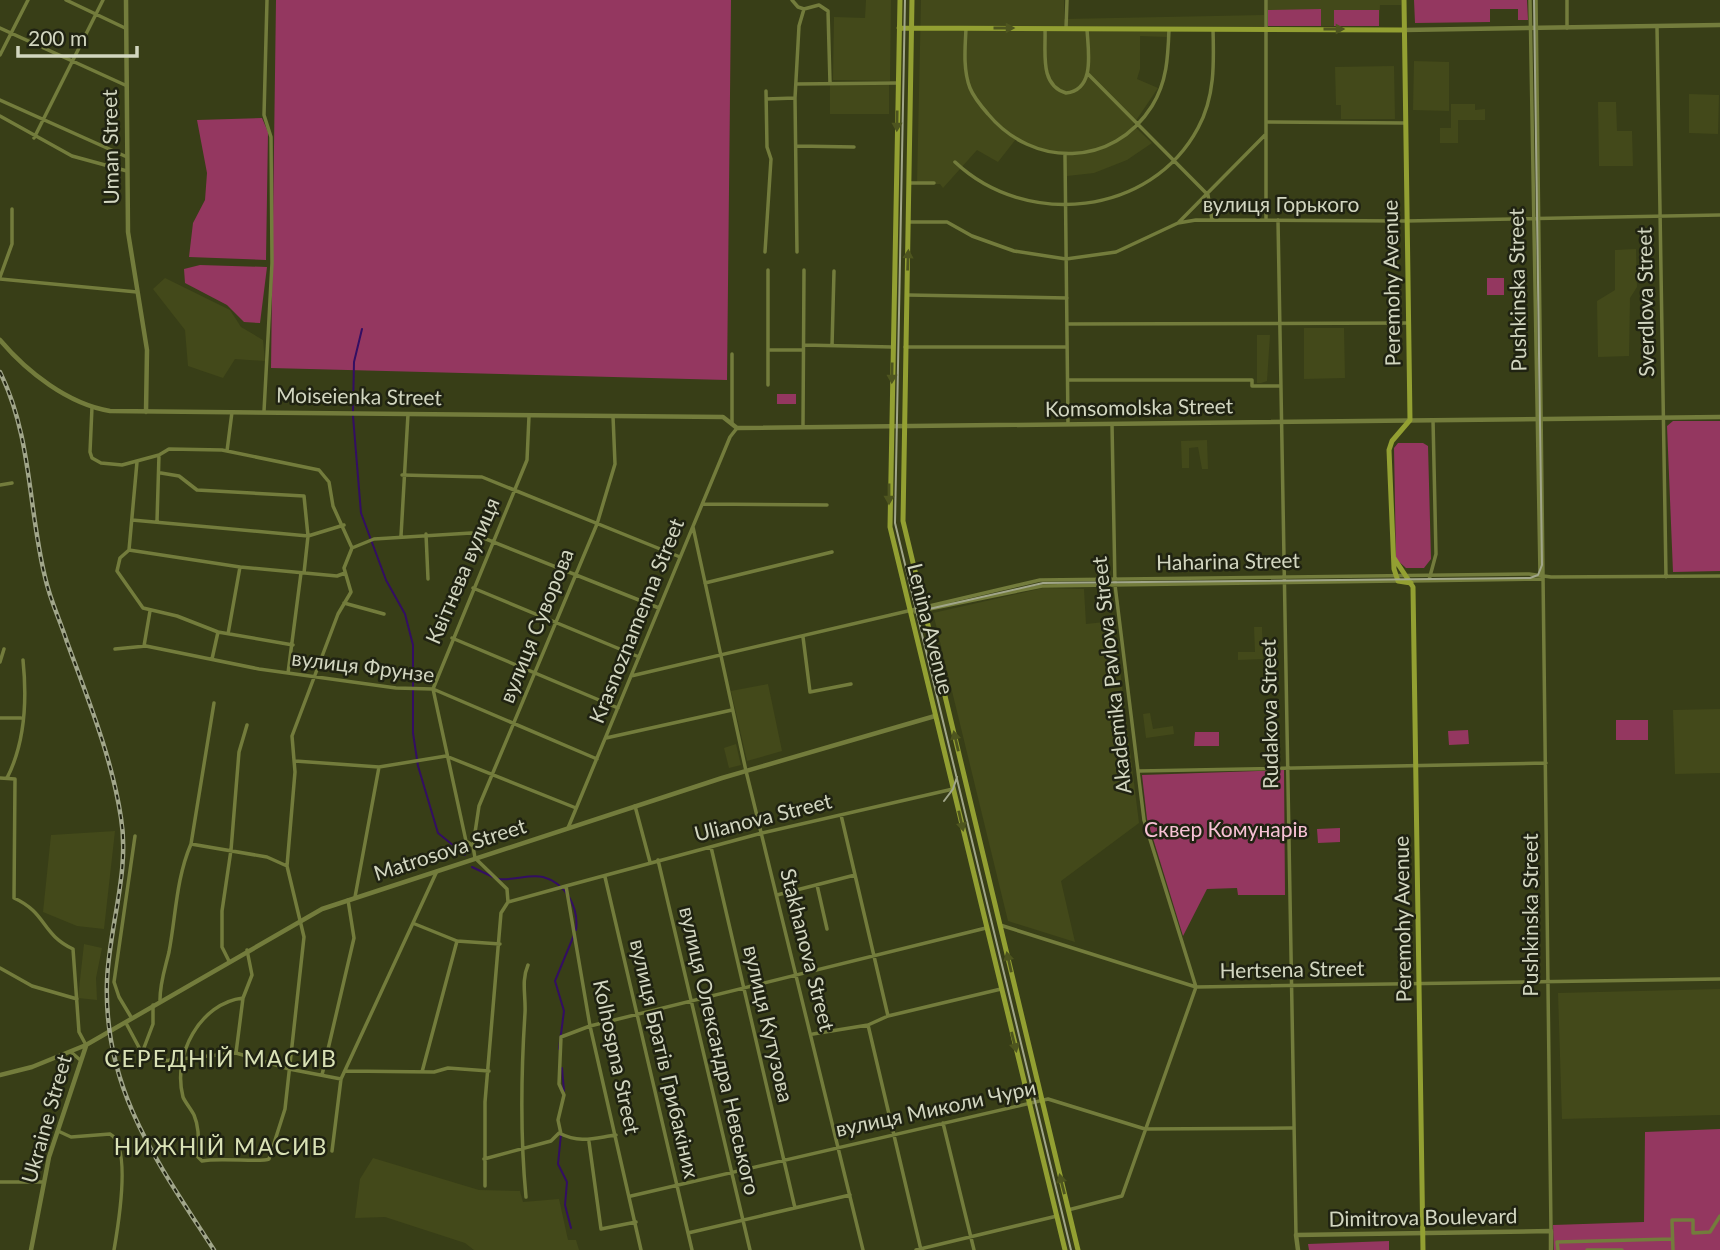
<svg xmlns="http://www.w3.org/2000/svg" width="1720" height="1250" viewBox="0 0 1720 1250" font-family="Lato,sans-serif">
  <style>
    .built { fill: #43491a }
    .green { fill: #943760 }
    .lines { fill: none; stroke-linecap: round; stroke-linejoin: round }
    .stream { stroke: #330e63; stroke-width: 2 }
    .minor { stroke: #737c3c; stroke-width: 3.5 }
    .tertiary { stroke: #737c3c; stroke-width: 4.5 }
    .secondary { stroke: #93a032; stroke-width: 5 }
    .tram { stroke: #a1a68a; stroke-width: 2 }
    .rail-casing { stroke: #a1a68a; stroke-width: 4.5 }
    .rail { stroke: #202312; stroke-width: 2; stroke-dasharray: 5; stroke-linecap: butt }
    .oneway { fill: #4e551f }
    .labels { text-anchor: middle; stroke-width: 5; stroke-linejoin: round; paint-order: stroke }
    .street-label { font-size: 21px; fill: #d2d6c0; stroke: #202312 }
    .park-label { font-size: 21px; fill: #f8c2d5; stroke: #202312 }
    .neighbourhood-label { font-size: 23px; letter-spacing: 2px; fill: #dae2b6; stroke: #202312 }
  </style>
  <rect width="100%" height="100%" fill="#383e17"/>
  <path class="built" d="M866 0H891L890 81 833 80 834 17 865 18Z
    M921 0H1064V19L1264 15V27L1168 28 1167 37 1140 36V69L1137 79 1158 88 1133 125 1152 143 1127 160 1094 173 1067 176V153L1052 152 1016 139 998 162 977 150 943 188 940 184H917Z
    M1268 0H1401V5H1380L1379 26H1268Z
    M1414 61 1449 62V111L1413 110Z
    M1394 66 1395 119H1341V105H1336L1335 67Z
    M830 84H889V114H830Z
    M1689 94 1719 95 1718 134 1689 133Z
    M1598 102H1616L1617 131H1632L1633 166H1599Z
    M1451 104H1475V110L1485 109V120H1458V143H1440V128H1451Z
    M1636 249 1637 287 1630 298 1629 356 1598 357 1597 301 1615 290V250Z
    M165 278 230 310 241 327 263 340 265 361 235 359 223 378 188 366 185 330 153 289Z
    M1304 328H1344L1345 378 1304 379Z
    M1257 335H1270L1267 381 1261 383H1257Z
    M1207 440 1208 469H1202L1198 447 1189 448V468H1182L1181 441Z
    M1043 588 1084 589 1086 624 1114 621 1139 823 1061 881 1075 942 1008 921 933 613Z
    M1254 627H1262L1263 659 1238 660V652H1255Z
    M768 684 782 751 747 761 731 691Z
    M1720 709V773L1675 774 1673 710Z
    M1150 713 1153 729 1173 726 1174 734 1146 738 1143 714Z
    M736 744 741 765 729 768 724 748Z
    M115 831 104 929 77 926 43 912 51 835Z
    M84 944 102 948 96 978 97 1000 78 998Z
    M1720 989V1115L1562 1119 1558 993Z
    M373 1158 479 1190 520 1191 523 1202 559 1199 568 1240H576L579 1250H474L465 1243 385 1217 355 1218 360 1179Z"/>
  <path class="green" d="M276 0H731L727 380 271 368Z
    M1414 0H1527L1528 20H1518V9H1490V22L1415 23Z
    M1321 9V26H1268V10Z
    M1334 10H1379V26H1334Z
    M262 118 268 132 266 260 189 257 193 223 205 200 207 173 197 120Z
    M200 265 267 267 260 323 244 322 227 305 185 283 184 269Z
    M1487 278H1504V295H1487Z
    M777 394H796V404H777Z
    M1673 421H1720V571L1673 572 1667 426Z
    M1398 443H1423L1428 446 1431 559 1424 568H1406L1396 559 1394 448Z
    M1616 720H1648V740H1616Z
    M1468 730 1469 744 1449 745 1448 731Z
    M1195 732H1219V746H1194Z
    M1284 770 1285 895H1238L1237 888 1207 889 1183 936 1147 819 1142 775Z
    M1340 828V842L1318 843 1317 829Z
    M1720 1129V1250H1554L1553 1225 1644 1222 1645 1132Z
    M1389 1241V1250H1309L1308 1244Z"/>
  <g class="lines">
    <path class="stream" d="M353 411 354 362 362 329
      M353 416 361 513 386 580 405 614 413 645V733L418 766 438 833 465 855
      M472 867 493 877
      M498 879C513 881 528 874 543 877 566 883 579 908 576 930
      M559 1049 564 1011 555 981 574 935
      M562 1068 564 1091
      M561 1134 558 1164 567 1182 565 1205 571 1228"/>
    <path class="minor" d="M66 0 125 28
      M792 0 798 7 804 9
      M1266 0V218
      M1530 0 1540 574
      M1536 0 1551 1231
      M1567 0V28
      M804 9 819 5 828 11 830 83
      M1657 27 1666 577
      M0 28 125 85
      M966 29C965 48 963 70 970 88 974 98 981 106 988 114 1033 168 1113 168 1152 106 1167 82 1168 57 1169 29
      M1045 29C1046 52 1039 85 1066 93 1096 90 1088 50 1087 29
      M1066 29 1067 0
      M0 55 28 0
      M1088 74 1208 195 1212 220
      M796 84 898 83
      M766 99 795 98
      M0 100 127 157
      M0 116 72 156 127 171
      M1266 122 1405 123
      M34 138 103 0
      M797 146 854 147
      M1065 155 1068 424
      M955 162C1026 229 1151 216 1198 128 1215 97 1214 63 1213 29
      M910 183H934
      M1278 220 1296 1235
      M909 222H947L972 236 1014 251 1066 259 1116 252 1178 223 1196 220 1406 221 1720 215
      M1179 222 1265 135
      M765 252 771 159 767 147 766 91
      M797 252 795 98 799 26 804 9
      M768 270V385
      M0 277 12 244V209
      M0 279 137 292
      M908 295 1067 298
      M1067 324 1408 323
      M804 345 892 347
      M832 346 834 271
      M905 347H1067
      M768 350H803
      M732 354V424
      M1068 380H1252V386H1281
      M92 407 90 452 92 458 101 463 122 465 159 455 169 449 222 450 319 470 329 482 333 506 352 548
      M264 411 272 263 271 137 264 115 267 0
      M803 425 804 270
      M227 451 232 412
      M161 473 179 476 197 490 304 496 308 536 304 573
      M402 475 482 477 680 557
      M0 485 12 483
      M703 504 827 505
      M132 520 308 536 344 525
      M157 521 159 455
      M693 527 746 771 863 1250
      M426 534 428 579
      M401 536 408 414
      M129 550 120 558 117 571 143 608 177 616 218 632 293 645
      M129 550 240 567 337 576 345 573
      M129 550 137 462
      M1429 580 1436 554 1433 420
      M1410 581 1542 579
      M705 583 832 552
      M473 588 639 657
      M344 603 384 614
      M915 612 1042 586 1398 581
      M228 634 240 567
      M803 637 810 692 851 684
      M452 638 618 708
      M144 646 150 611
      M115 649 146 646 259 669 396 688 433 689 597 759
      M212 659 218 632
      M0 662 4 649
      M288 673 301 573
      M631 676 1040 580 1529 574 1551 577 1720 576
      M0 718H21
      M606 738 732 710
      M295 761 379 767 446 756 576 808
      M1139 771 1546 763
      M0 778 15 779 14 898C47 913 41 934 73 949L79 1032 86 1045
      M7 778C25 743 27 699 23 660
      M635 806 650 862
      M841 815 888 1016
      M568 828 730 437 737 428
      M191 844 267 857 287 866
      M473 846 479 806 597 524 615 464 613 416
      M711 847 795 1208
      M658 860 750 1250
      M605 877 692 1250
      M817 885 827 929
      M777 895 855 875
      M355 897 379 767
      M508 902 507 889 475 858 473 846 466 841 433 689 527 460 529 416
      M508 902 566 886
      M415 924 457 941 500 944
      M1000 925 1196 987 1720 979
      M229 961 222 947V911L231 850 239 752 247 725
      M0 968 32 986 77 999
      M243 998C200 1003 172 1055 183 1097 185 1102 191 1109 194 1115 200 1129 198 1142 198 1157L202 1161C220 1157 262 1163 269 1159L285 1109 304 937 287 866 295 772 292 736 338 614 351 592 344 568 352 548 374 539 471 533 659 608
      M160 1000C160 982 165 969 169 952 176 915 176 879 191 844L214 703
      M131 1017 119 997 114 982 135 836
      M126 1023 142 1053 162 1061 236 1053 289 1069 341 1079
      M868 1025 921 1250
      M813 1034 868 1025 888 1016 1001 989
      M71 1052 79 1059
      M142 1053 153 1024V1005
      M236 1053 243 998 252 975 247 950
      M345 1071 434 1072 448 1068 489 1071
      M422 1072 457 941
      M322 1075 354 938 348 900
      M943 1123 974 1250
      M58 1131 71 1137 110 1134C132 1146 118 1227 114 1250
      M561 1134 558 1120 564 1095 559 1084 561 1037 590 1026 986 928
      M589 1142 601 1229 636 1222
      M332 1151 341 1079 437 871
      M484 1159 551 1141 559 1133C581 1144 594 1138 616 1135
      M0 1182H43
      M485 1186V1102L501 913 508 902
      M631 1196 1048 1099 1145 1129 1292 1128
      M526 1197C520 1135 521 1074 525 1013 526 996 521 981 528 965
      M1068 1210 1122 1196 1196 987 1144 820 1115 585 1112 424
      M688 1233 850 1195
      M641 1250 590 1026 566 886 762 833 953 789
      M916 1250 1057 1216
      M1558 1250 1557 1242 1672 1239
      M1587 1250H1622
      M1673 1250 1672 1220H1693V1233L1710 1232 1720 1216"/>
    <path class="tertiary" d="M126 0 128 232 147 350 146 412
      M1404 30 1720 25
      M0 340C27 372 68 404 110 411L723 417 737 428 1720 417
      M0 1075 32 1067 86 1045 322 909 722 778 935 716
      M31 1250 49 1157 86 1046
      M1298 1250 1296 1235 1551 1231V1250"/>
    <path class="secondary" d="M900 0 890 527 1065 1250
      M912 0 903 521 1078 1250
      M1404 0 1410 420 1392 441 1389 450 1394 569 1398 581 1411 583
      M899 28 1404 30
      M1394 558 1413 587 1423 1250"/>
    <path class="tram" d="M905 0 895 523 1071 1250
      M913 599 920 607 929 609 1043 583 1530 578 1538 575 1542 565 1534 0
      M944 801 953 789 957 777"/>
    <defs>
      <path id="rail" d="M0 372C32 437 28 508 45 577 50 600 60 620 67 642 88 699 112 758 121 818 130 872 109 927 107 981 103 1090 158 1163 214 1250"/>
    </defs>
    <use href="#rail" class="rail-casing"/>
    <use href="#rail" class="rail"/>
  </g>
  <defs><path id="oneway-solid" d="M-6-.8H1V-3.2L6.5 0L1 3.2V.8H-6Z" transform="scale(1.75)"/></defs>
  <g class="oneway">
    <use href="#oneway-solid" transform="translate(1004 28)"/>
    <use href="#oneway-solid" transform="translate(1334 29)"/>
    <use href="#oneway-solid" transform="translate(897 121) rotate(91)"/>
    <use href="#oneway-solid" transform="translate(908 260) rotate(-88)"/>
    <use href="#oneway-solid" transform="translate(892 373) rotate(91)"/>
    <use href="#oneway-solid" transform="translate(889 494) rotate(90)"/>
    <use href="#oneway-solid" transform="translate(956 741) rotate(-103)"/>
    <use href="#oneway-solid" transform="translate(961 821) rotate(77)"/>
    <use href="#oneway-solid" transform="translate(1009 962) rotate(-103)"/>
    <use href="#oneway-solid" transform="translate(1014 1042) rotate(76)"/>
    <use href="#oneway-solid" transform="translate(1062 1184) rotate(-104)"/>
  </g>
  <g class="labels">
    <g class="street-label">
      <text transform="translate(111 147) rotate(-91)" y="7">Uman Street</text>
      <text x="1281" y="212">вулиця Горького</text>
      <text transform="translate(1392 283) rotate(-91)" y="7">Peremohy Avenue</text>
      <text transform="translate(1518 290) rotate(-91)" y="7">Pushkinska Street</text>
      <text transform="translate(1646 302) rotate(-91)" y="7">Sverdlova Street</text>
      <text transform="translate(359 397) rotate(1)" y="7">Moiseienka Street</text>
      <text transform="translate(1139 408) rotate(-1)" y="7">Komsomolska Street</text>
      <text transform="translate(1228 562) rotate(-1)" y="7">Haharina Street</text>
      <text transform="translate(463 571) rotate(-67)" y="7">Квітнева вулиця</text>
      <text transform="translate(637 621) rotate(-68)" y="7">Krasnoznamenna Street</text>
      <text transform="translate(537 626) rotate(-68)" y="7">вулиця Суворова</text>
      <text transform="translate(930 629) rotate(76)" y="7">Lenina Avenue</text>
      <text transform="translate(363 667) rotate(7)" y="7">вулиця Фрунзе</text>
      <text transform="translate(1112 675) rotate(-96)" y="7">Akademika Pavlova Street</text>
      <text transform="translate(1270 714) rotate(-91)" y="7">Rudakova Street</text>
      <text transform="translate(763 818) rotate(-14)" y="7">Ulianova Street</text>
      <text transform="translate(450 850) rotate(-18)" y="7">Matrosova Street</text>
      <text transform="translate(1531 915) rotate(-90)" y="7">Pushkinska Street</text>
      <text transform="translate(1403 919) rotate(-91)" y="7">Peremohy Avenue</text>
      <text transform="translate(807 950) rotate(76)" y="7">Stakhanova Street</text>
      <text transform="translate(1292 970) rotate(-1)" y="7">Hertsena Street</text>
      <text transform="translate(768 1024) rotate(77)" y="7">вулиця Кутузова</text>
      <text transform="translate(719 1051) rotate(77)" y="7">вулиця Олександра Невського</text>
      <text transform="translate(616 1057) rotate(78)" y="7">Kolhospna Street</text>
      <text transform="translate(664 1059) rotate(77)" y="7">вулиця Братів Грибакіних</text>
      <text transform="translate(936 1109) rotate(-12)" y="7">вулиця Миколи Чури</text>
      <text transform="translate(47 1119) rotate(-74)" y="7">Ukraine Street</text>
      <text transform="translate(1423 1218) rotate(-1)" y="7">Dimitrova Boulevard</text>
    </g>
    <g class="park-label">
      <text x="1226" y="837">Сквер Комунарів</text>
    </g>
    <g class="neighbourhood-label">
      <text x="221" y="1067">СЕРЕДНІЙ МАСИВ</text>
      <text x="221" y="1155">НИЖНІЙ МАСИВ</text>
    </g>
  </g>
  <path d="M18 46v10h119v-10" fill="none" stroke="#d2d6c0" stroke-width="3.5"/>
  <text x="28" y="46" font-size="21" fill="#d2d6c0" stroke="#202312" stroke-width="5" paint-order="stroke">200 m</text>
</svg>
